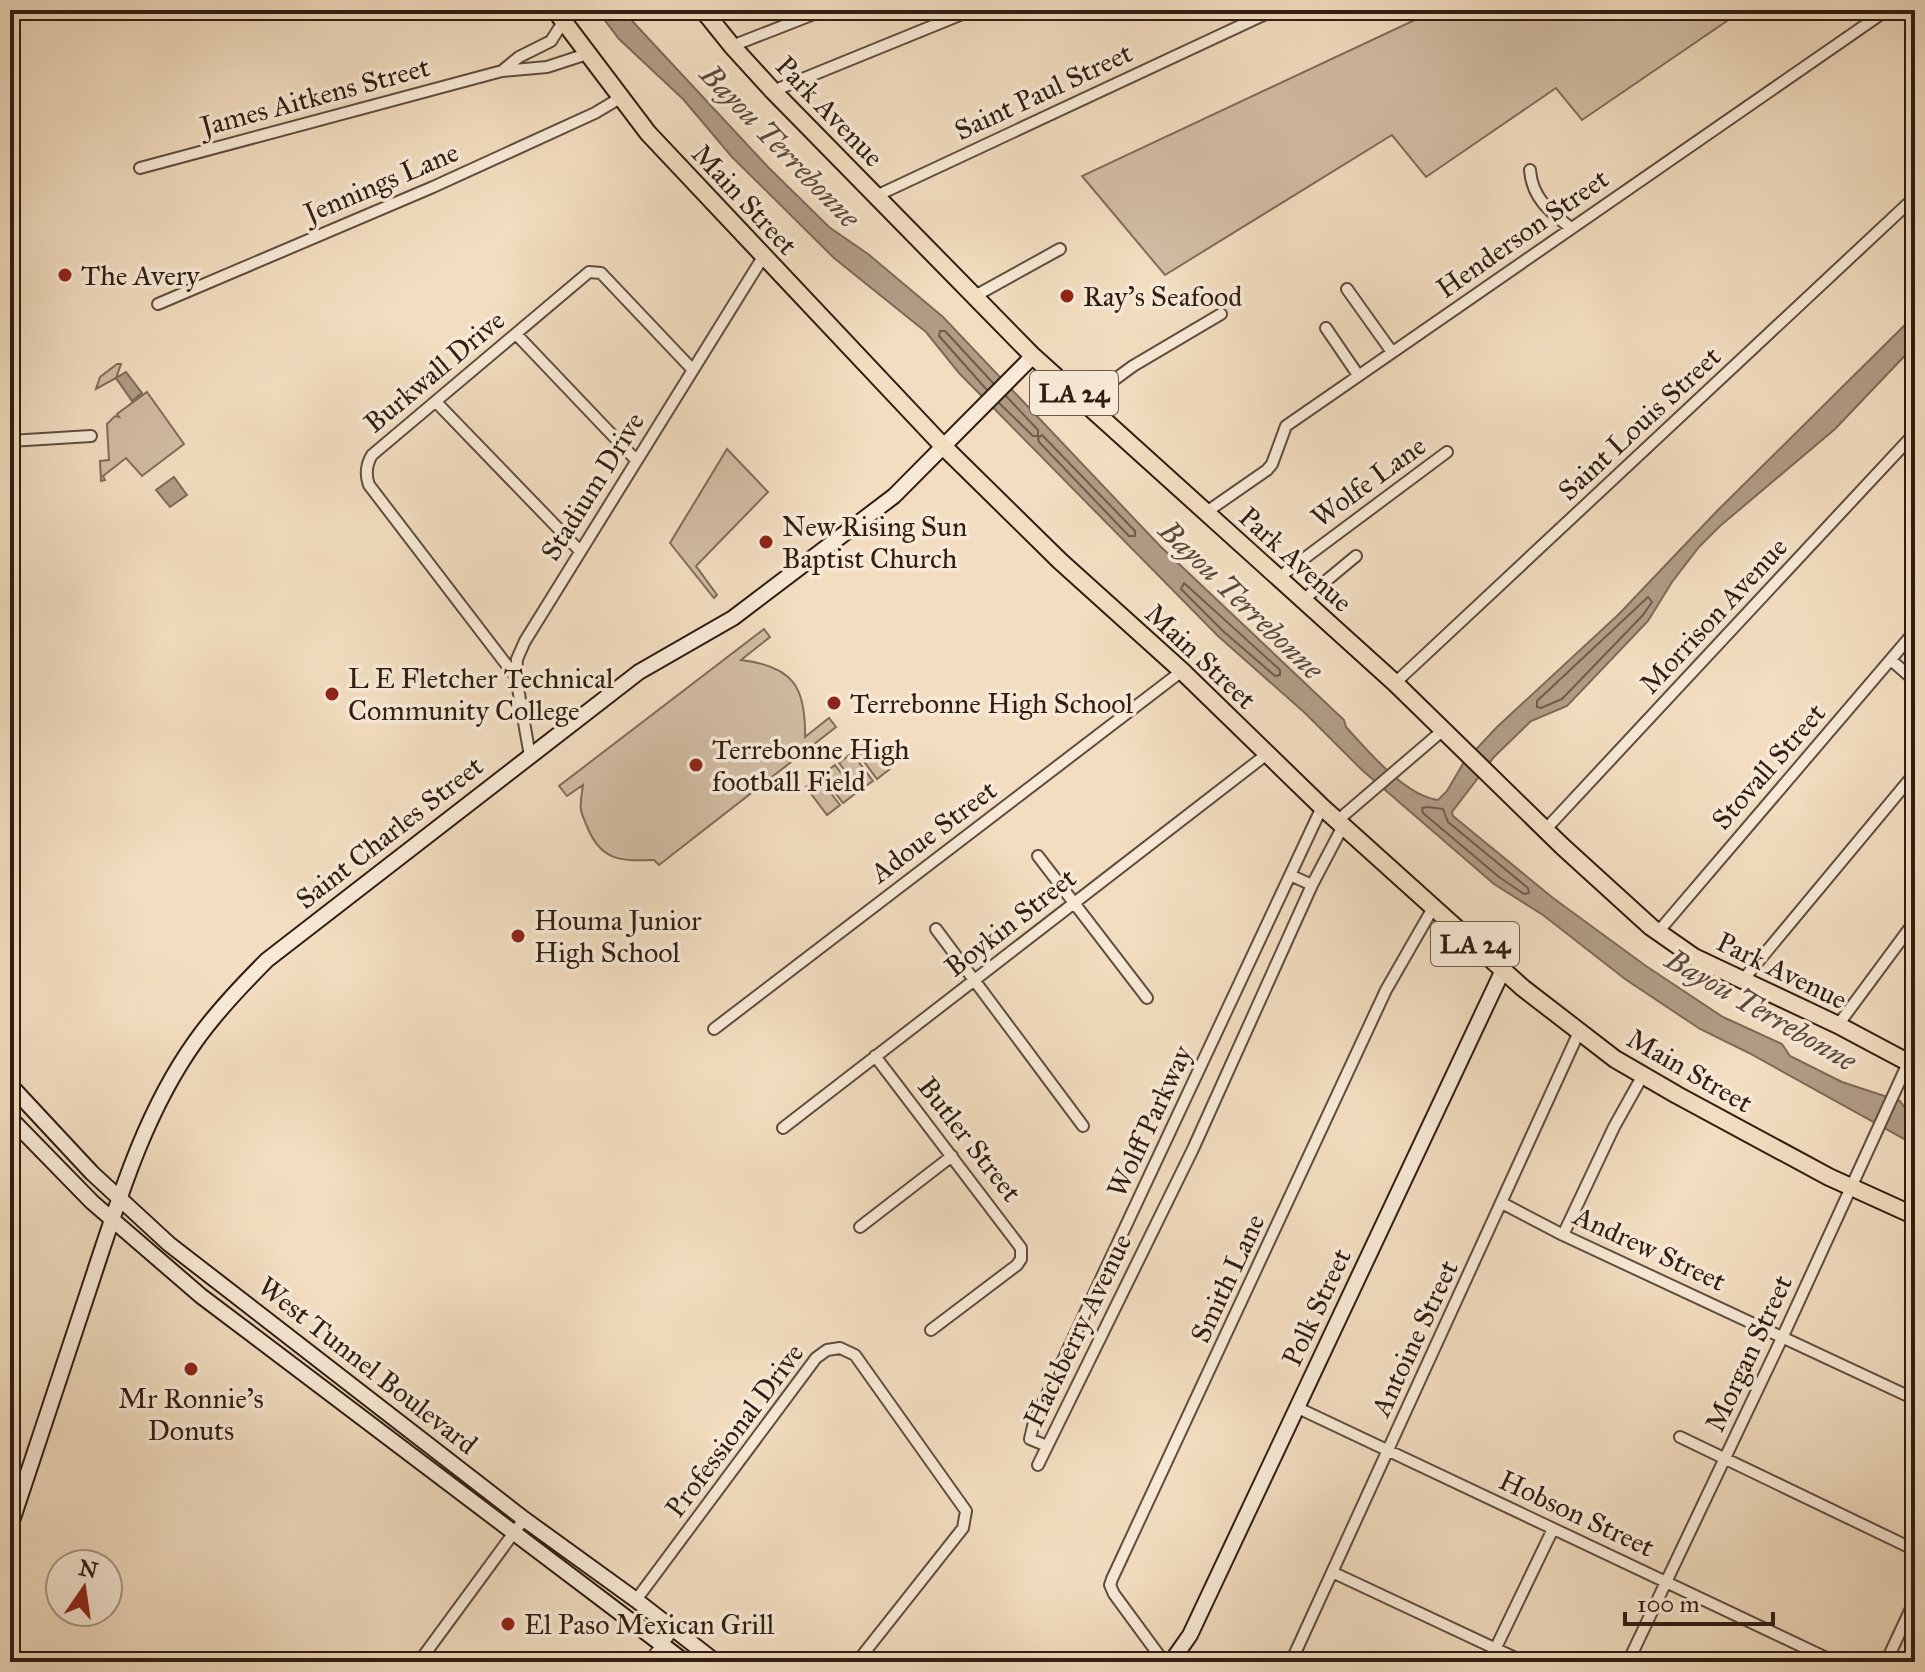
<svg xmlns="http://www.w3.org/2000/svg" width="1925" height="1672" viewBox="0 0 1925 1672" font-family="'IM FELL Great Primer',serif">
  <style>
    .green { fill: #d1bca3; stroke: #806c5b; stroke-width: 2 }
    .water { fill: #b09c85; stroke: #7d6957; stroke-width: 2 }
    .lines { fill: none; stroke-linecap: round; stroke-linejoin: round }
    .shore { stroke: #705c4c; stroke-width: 2 }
    .street-casing { stroke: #604d3e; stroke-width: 14 }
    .secondary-casing { stroke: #301d13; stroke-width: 18 }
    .primary-casing { stroke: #301d13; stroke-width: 20 }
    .street { stroke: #f7e9d6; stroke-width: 10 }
    .secondary { stroke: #f7e9d6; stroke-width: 14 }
    .primary { stroke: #f2ddc0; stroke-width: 16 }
    .poi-dot { fill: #8f2418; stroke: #f7e9d6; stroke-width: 3 }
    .labels { text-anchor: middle; stroke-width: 7; stroke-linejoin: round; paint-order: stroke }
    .shield { fill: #f7e9d6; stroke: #6c5a4e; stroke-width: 2 }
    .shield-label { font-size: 26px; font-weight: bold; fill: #301d13 }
    .street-label { font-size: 28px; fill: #301d13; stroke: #f7e9d6 }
    .poi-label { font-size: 28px; fill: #301d13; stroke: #f7e9d6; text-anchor: start }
    .water-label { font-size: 30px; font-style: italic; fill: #5d493b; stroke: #f7e9d6 }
  </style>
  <rect width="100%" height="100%" fill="#f2ddc0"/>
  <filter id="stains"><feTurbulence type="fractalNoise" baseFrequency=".0025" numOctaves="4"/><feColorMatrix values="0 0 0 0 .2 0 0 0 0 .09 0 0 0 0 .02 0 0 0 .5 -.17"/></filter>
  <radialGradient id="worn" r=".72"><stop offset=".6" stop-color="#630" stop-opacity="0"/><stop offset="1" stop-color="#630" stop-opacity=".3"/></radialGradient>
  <path class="green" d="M1436 10H1743L1582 120 1556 88 1426 177 1392 135 1165 275 1082 176Z
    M117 364H121L116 378 96 389 100 377Z
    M147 392 184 444 142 476 126 458 103 476 105 480 101 481 100 461 109 460 107 424 115 416 119 417 117 414Z
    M727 449 768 492 696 566 717 595 714 598 670 543Z
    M764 629 770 637 741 660C793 666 806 687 805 737L829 718 836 727 659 865 654 860C625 861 604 862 590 833 579 809 579 810 583 785L567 796 559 786Z
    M869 741 890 769 877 779 856 751Z
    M852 753 873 781 860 790 839 763Z
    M835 765 856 793 843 803 822 775Z
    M819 778 840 805 827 815 806 787Z"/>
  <path class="water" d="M597 10H622L768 167 829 227 868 254 943 317 1160 546 1344 720 1346 727C1368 751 1405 796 1438 800L1447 791 1464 762 1497 727 1619 614 1717 511 1915 315V345L1835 429 1720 526 1699 547 1672 582 1648 621 1567 706 1531 721 1494 757 1452 812 1453 816 1553 898 1646 966 1723 1017 1782 1044 1790 1056 1842 1082 1900 1101 1906 1109 1915 1115V1145L1749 1053 1700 1029 1625 979 1543 915 1494 884 1362 770 1305 713 1218 636 959 373 926 332 834 258 732 157 683 99 619 39Z
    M126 372 142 393 132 401 116 378Z
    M174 477 187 495 170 507 156 490Z"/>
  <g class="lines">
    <path class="shore" d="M987 390 939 336 940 331H945L993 383
      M999 403 1033 436H1038V430L1006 396
      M1042 435 1135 531V536H1129L1039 442 1038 438Z
      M1184 583 1280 670V675L1275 676 1223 631 1181 589Z
      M1648 597 1652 602 1643 615 1562 699 1541 708 1537 707V701Z
      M1427 807 1443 809 1448 822 1528 888 1529 893 1524 894 1499 877 1423 813 1422 808Z"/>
    <defs>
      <path id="street" d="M732 46 824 10
        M502 71 519 57 551 41 563 22
        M773 91 972 10
        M140 168 502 71 547 67 587 54
        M1530 170C1532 198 1550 212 1571 228
        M876 196 1274 10
        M1347 289 1392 352
        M975 296 1060 249
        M158 304 433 187 595 113 620 98
        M1326 328 1358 375
        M516 334 636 460
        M436 402 580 551
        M1084 402 1133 366 1221 314
        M10 441 91 436
        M1205 513 1267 470 1272 464 1286 426 1887 10
        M1278 578 1447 452
        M1303 600 1356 556
        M1891 660 1915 681
        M516 677 369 485C365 474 366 465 372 455L589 272 601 273 692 369
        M1395 683 1915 197
        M530 756 516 677 517 659 525 641 763 257
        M1337 821 1442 731
        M1545 830 1915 433
        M1038 856 1147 998
        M1290 875 1312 885
        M936 929 1083 1126
        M1658 932 1915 631
        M1742 981 1915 773
        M1838 1025 1915 921
        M714 1029 1182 671
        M875 1056 1021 1248V1259L1017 1265 931 1330
        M783 1128 1267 754
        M1502 1203 1563 1235 1908 1396
        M860 1227 952 1156
        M1563 1235 1614 1127 1643 1075
        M1298 1408 1835 1662
        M1680 1437 1915 1550
        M1047 1446 1030 1439 1034 1422 1322 807
        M1038 1465 1193 1149 1312 885 1343 826
        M1332 1572 1524 1662
        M636 1600 816 1358 827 1350 840 1348 855 1355 966 1511 963 1528 857 1662
        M419 1662 524 1519
        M649 1662 673 1630
        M1164 1662 1114 1594 1110 1585 1112 1579 1386 990 1433 908
        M1291 1662 1579 1032
        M1489 1662 1553 1529
        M1628 1662 1783 1336 1908 1063
        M1886 1662 1915 1600"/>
      <path id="secondary" d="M10 1085 92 1173 169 1244 524 1519 636 1600 716 1662
        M10 1118 92 1202 201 1296 685 1662
        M10 1527C37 1447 63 1368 89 1289 117 1205 143 1115 195 1042 216 1012 241 986 267 960L639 672 733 618 894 496 1033 356
        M1171 1662 1190 1635 1503 970"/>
      <path id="primary" d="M555 10 648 133 943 446 1060 561 1182 671 1322 807 1523 988 1615 1059 1677 1095 1829 1177 1915 1216
        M703 10 732 46 773 91 1033 356 1395 683 1562 846 1651 927 1694 957 1838 1025 1915 1066"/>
    </defs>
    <use href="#street" class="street-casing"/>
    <use href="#secondary" class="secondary-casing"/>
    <use href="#primary" class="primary-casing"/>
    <use href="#street" class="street"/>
    <use href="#secondary" class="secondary"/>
    <use href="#primary" class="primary"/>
  </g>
  <g class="poi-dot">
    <circle cx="65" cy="275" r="8"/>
    <circle cx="1067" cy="296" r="8"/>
    <circle cx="766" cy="542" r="8"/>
    <circle cx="332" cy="694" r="8"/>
    <circle cx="834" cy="703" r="8"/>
    <circle cx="696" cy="765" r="8"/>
    <circle cx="518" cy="936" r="8"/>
    <circle cx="191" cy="1369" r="8"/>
    <circle cx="508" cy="1624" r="8"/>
  </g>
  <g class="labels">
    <g class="shield">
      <rect x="1030" y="371" width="88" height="44" rx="6"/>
      <rect x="1431" y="922" width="88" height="44" rx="6"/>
    </g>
    <g class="shield-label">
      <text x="1074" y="402">LA 24</text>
      <text x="1475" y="953">LA 24</text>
    </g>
    <g class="street-label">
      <text transform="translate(1043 91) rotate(-25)" y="10">Saint Paul Street</text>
      <text transform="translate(315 96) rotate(-15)" y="10">James Aitkens Street</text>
      <text transform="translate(830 111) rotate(46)" y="10">Park Avenue</text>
      <text transform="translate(381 182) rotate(-23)" y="10">Jennings Lane</text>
      <text transform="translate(745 199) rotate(47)" y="10">Main Street</text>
      <text transform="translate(1522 233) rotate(-35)" y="10">Henderson Street</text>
      <text transform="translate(434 371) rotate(-40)" y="10">Burkwall Drive</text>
      <text transform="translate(1639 423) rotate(-43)" y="10">Saint Louis Street</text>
      <text transform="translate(1368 481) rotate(-36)" y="10">Wolfe Lane</text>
      <text transform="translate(592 486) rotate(-58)" y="10">Stadium Drive</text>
      <text transform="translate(1296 559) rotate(42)" y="10">Park Avenue</text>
      <text transform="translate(1713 615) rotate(-47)" y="10">Morrison Avenue</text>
      <text transform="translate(1201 656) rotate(43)" y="10">Main Street</text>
      <text transform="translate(1768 766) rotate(-49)" y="10">Stovall Street</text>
      <text transform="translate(933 831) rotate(-37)" y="10">Adoue Street</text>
      <text transform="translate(389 832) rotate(-38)" y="10">Saint Charles Street</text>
      <text transform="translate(1010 922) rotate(-38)" y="10">Boykin Street</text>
      <text transform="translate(1782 970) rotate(26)" y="10">Park Avenue</text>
      <text transform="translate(1690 1070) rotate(30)" y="10">Main Street</text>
      <text transform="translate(1149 1121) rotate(-65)" y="10">Wolff Parkway</text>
      <text transform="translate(970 1139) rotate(52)" y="10">Butler Street</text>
      <text transform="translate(1650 1248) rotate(25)" y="10">Andrew Street</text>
      <text transform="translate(1227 1278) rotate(-65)" y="10">Smith Lane</text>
      <text transform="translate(1316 1307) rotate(-65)" y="10">Polk Street</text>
      <text transform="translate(1077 1330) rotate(-64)" y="10">Hackberry Avenue</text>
      <text transform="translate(1414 1338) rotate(-65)" y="10">Antoine Street</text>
      <text transform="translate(1748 1353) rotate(-65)" y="10">Morgan Street</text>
      <text transform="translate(368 1365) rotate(38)" y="10">West Tunnel Boulevard</text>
      <text transform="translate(734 1430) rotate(-53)" y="10">Professional Drive</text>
      <text transform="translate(1577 1513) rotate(25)" y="10">Hobson Street</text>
    </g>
    <g class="poi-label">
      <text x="81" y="285">The Avery</text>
      <text x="1083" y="306">Ray's Seafood</text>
      <text x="782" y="536">New Rising Sun<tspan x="782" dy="32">Baptist Church</tspan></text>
      <text x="348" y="688">L E Fletcher Technical<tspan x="348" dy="32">Community College</tspan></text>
      <text x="850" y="713">Terrebonne High School</text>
      <text x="712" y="759">Terrebonne High<tspan x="712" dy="32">football Field</tspan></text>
      <text x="534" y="930">Houma Junior<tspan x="534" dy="32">High School</tspan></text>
      <text x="191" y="1408" text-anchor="middle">Mr Ronnie's<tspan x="191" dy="32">Donuts</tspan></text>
      <text x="524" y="1634">El Paso Mexican Grill</text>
    </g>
    <g class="water-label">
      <text transform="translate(780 146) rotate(46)" y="10">Bayou Terrebonne</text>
      <text transform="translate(1241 600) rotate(44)" y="10">Bayou Terrebonne</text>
      <text transform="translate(1761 1010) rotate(30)" y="10">Bayou Terrebonne</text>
    </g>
  </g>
  <rect width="1925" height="1672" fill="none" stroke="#f2ddc0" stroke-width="40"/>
  <rect x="12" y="12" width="1901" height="1648" fill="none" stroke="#301d13" stroke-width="4"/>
  <rect x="20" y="20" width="1885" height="1632" fill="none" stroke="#301d13" stroke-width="2"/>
  <g transform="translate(84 1588) rotate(13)"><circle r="38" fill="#f7e9d6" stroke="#a79788" stroke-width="2"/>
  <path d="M0-6L14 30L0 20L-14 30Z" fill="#8f2418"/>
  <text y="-12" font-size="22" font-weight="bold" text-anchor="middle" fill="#301d13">N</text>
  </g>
  <path d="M1625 1612v12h148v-12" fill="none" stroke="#301d13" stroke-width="4"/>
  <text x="1637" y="1612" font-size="24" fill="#301d13" stroke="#f7e9d6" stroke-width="6" paint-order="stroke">100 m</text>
  <rect width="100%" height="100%" filter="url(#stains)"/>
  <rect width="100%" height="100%" fill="url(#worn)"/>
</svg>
